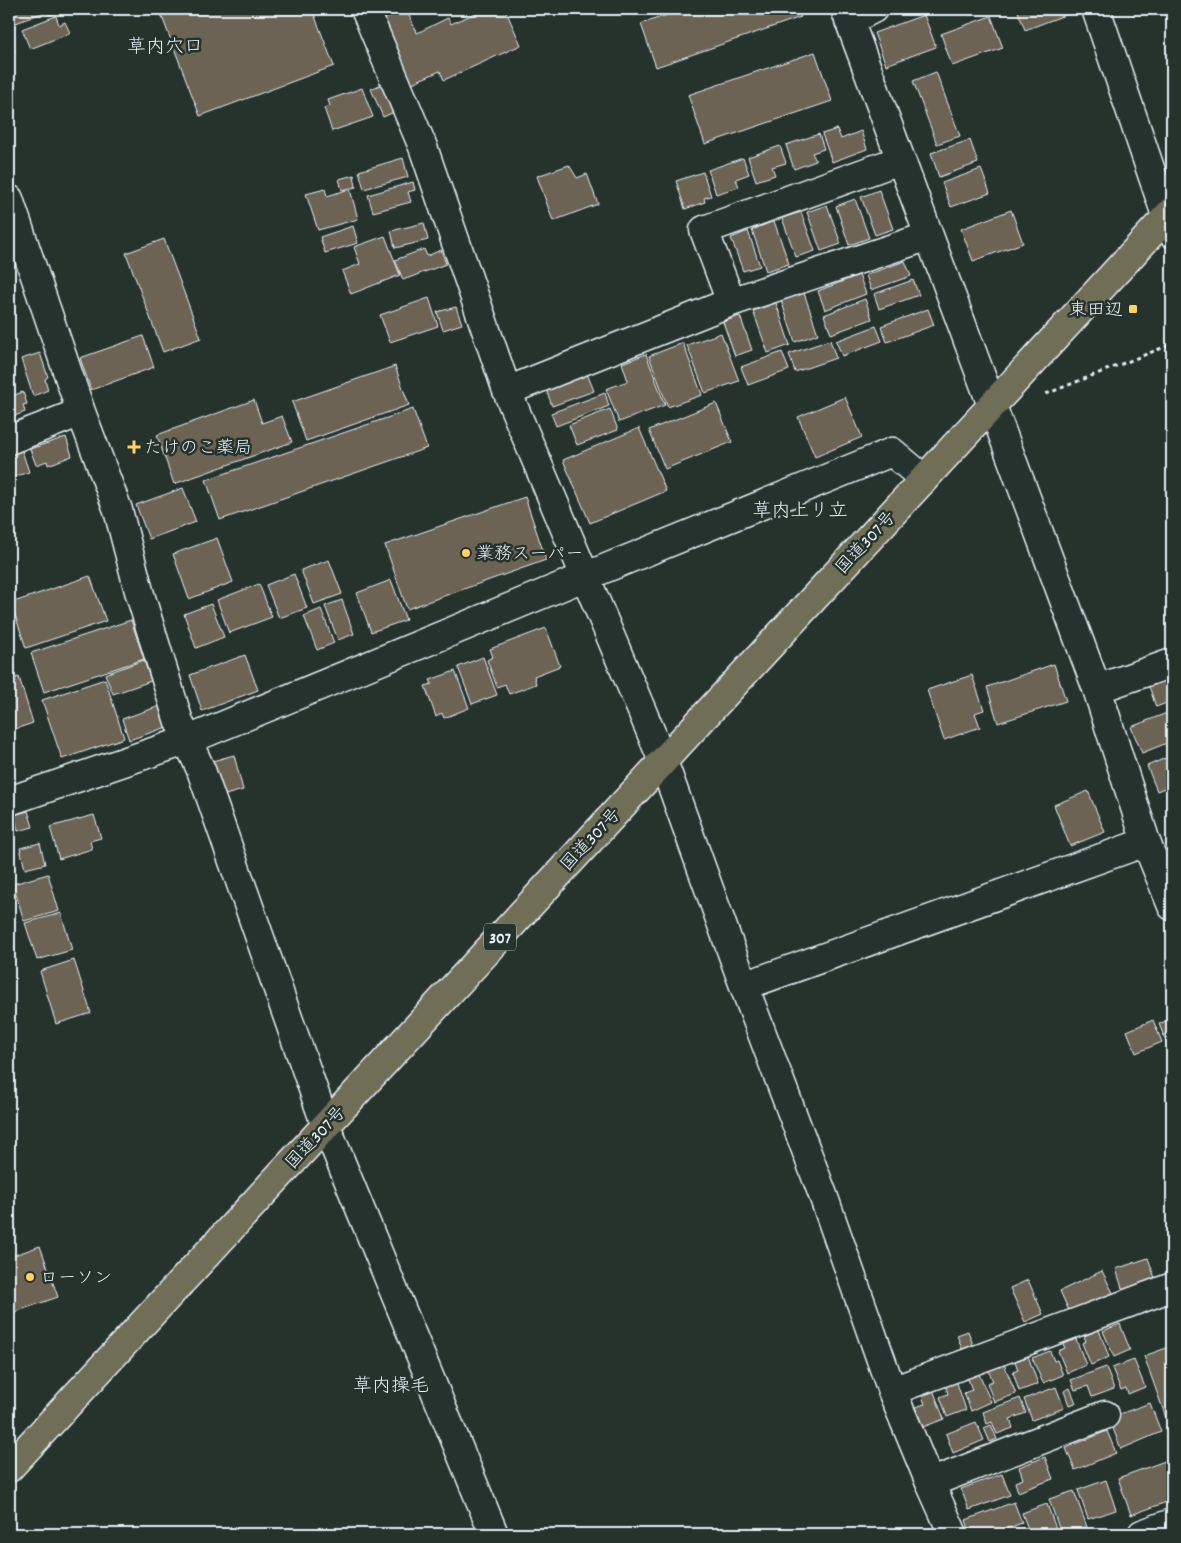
<svg xmlns="http://www.w3.org/2000/svg" width="1181" height="1543" viewBox="0 0 1181 1543" font-family="Dekko,'Klee One',sans-serif">
  <style>
    .building { fill: #6c6354; stroke: #e8f1f8 }
    .lines { fill: none; stroke-linecap: round; stroke-linejoin: round }
    .minor-casing { stroke: #e8f1f8; stroke-width: 31 }
    .trunk-casing { stroke: #e8f1f8; stroke-width: 31 }
    .path { stroke: #e8f1f8; stroke-width: 3; stroke-dasharray: 4 4; stroke-linecap: butt }
    .minor { stroke: #26332d; stroke-width: 28 }
    .trunk { stroke: #716e59; stroke-width: 28 }
    .poi-dot { fill: #ffd166; stroke: #26332d; stroke-width: 2 }
    .labels { text-anchor: middle; stroke-width: 5; stroke-linejoin: round; paint-order: stroke }
    .shield { fill: #26332d; stroke: #aeb8bb; stroke-width: 1 }
    .shield-label { font-size: 16px; font-weight: bold; fill: #e8f1f8 }
    .poi-label { font-size: 18px; fill: #e8f1f8; stroke: #26332d; text-anchor: start }
    .street-label { font-size: 18px; fill: #e8f1f8; stroke: #26332d }
    .neighbourhood-label { font-size: 19px; fill: #e8f1f8; stroke: #26332d }
  </style>
  <rect width="100%" height="100%" fill="#26332d"/>
  <filter id="ink" filterUnits="userSpaceOnUse"><feTurbulence type="fractalNoise" baseFrequency=".02" numOctaves="2"/><feDisplacementMap in="SourceGraphic" scale="10" xChannelSelector="R" yChannelSelector="G"/><feConvolveMatrix kernelMatrix="1 2 1 2 8 2 1 2 1" color-interpolation-filters="sRGB"/></filter>
  <g filter="url(#ink)">
    <path class="building" d="M10 9H41L42 13 16 23Z
      M46 9H60L61 11 49 15Z
      M159 9H312L334 66 200 116Z
      M406 9 417 33 448 18 451 24 485 9H505L521 45 444 80 440 71 410 84 381 20Z
      M684 9H798L801 17 656 67 641 24Z
      M1017 9H1081L1025 30Z
      M924 15 936 47 886 65 874 33Z
      M56 16 59 25 65 22 70 33 30 49 22 29Z
      M991 16 1003 48 952 66 941 34Z
      M9 36 15 52 9 54Z
      M815 52 832 101 705 144 688 95Z
      M936 72 960 136 937 144 913 81Z
      M382 84 394 112 383 117 371 89Z
      M362 88 373 117 332 131 324 108 330 106 328 100Z
      M837 129 841 139 861 131 867 149 832 162 822 134Z
      M819 134 824 149 812 153 816 161 794 169 786 145Z
      M970 140 978 163 939 177 931 153Z
      M780 146 786 163 772 167 775 175 756 181 748 157Z
      M403 158 408 177 364 189 359 171Z
      M743 158 749 174 736 179 739 187 716 194 708 170Z
      M569 165 577 178 587 174 598 204 553 221 537 176Z
      M981 169 990 193 951 207 942 183Z
      M703 172 711 196 704 198 705 202 685 209 676 181Z
      M354 175 356 187 342 190 339 179Z
      M413 182 415 190 408 192 411 202 373 212 368 195Z
      M325 189 327 196 350 189 358 219 318 230 306 194Z
      M879 190 893 229 875 235 861 197Z
      M855 199 869 238 849 245 836 206Z
      M827 205 841 244 821 251 807 212Z
      M1011 210 1023 243 973 261 961 229Z
      M801 212 815 251 796 257 782 218Z
      M774 221 789 264 766 271 752 230Z
      M424 223 428 240 395 248 391 231Z
      M353 226 358 243 325 253 320 237Z
      M748 231 760 266 743 271 731 238Z
      M385 236 400 275 351 294 342 271 360 264 354 247Z
      M164 239 201 338 163 352 126 253Z
      M424 249 427 256 441 250 446 264 403 280 395 260Z
      M905 261 911 276 871 290 866 275Z
      M859 275 866 294 825 310 818 291Z
      M913 280 919 295 879 309 874 294Z
      M804 293 818 334 795 342 781 300Z
      M429 298 438 326 390 342 380 315Z
      M865 299 872 319 831 334 824 315Z
      M776 303 790 345 768 353 753 311Z
      M456 307 462 324 443 330 437 312Z
      M928 309 934 325 887 342 881 326Z
      M740 316 752 350 735 356 723 322Z
      M876 326 882 341 842 356 836 341Z
      M721 333 739 381 705 393 687 345Z
      M143 336 154 367 91 390 80 358Z
      M830 340 836 358 795 372 789 354Z
      M683 343 702 395 668 407 649 356Z
      M782 352 789 370 748 385 741 367Z
      M40 353 48 377 45 379 48 390 33 396 21 359Z
      M646 354 665 405 619 422 606 389 628 381 622 363Z
      M395 366 409 405 306 441 292 402Z
      M586 371 594 391 552 406 545 386Z
      M23 392 27 404 23 405 25 412 9 418V397Z
      M605 393 609 406 556 426 551 413Z
      M845 397 862 437 815 457 798 417Z
      M254 400 262 423 282 416 292 442 174 484 157 435Z
      M716 403 732 442 665 469 649 430Z
      M413 409 427 448 220 520 206 480Z
      M610 409 618 430 577 445 569 425Z
      M639 428 666 491 590 523 563 460Z
      M66 437 72 456 48 465 47 461 36 465 30 449Z
      M22 451 29 472 10 478 9 455Z
      M183 488 196 522 149 539 136 505Z
      M525 497 546 560 407 609 385 545Z
      M217 538 233 582 189 599 173 554Z
      M329 560 342 594 314 604 301 570Z
      M294 574 307 608 279 618 266 585Z
      M90 576 106 621 26 648 11 603Z
      M391 580 406 620 371 632 357 593Z
      M259 584 272 617 229 633 217 600Z
      M342 600 354 634 338 640 325 606Z
      M211 604 224 637 196 648 184 614Z
      M321 609 334 643 317 650 304 616Z
      M131 620 144 659 44 692 31 653Z
      M546 628 560 666 534 676 536 684 509 694 505 684 497 687 487 660 493 657 490 649Z
      M245 655 258 690 202 711 190 675Z
      M483 657 497 695 472 704 458 667Z
      M144 660 151 681 113 694 105 674Z
      M1054 664 1066 701 998 723 987 687Z
      M455 671 469 708 444 718 442 713 436 717 425 686 432 684 430 680Z
      M1172 674V701L1156 707 1148 683Z
      M972 675 984 710 975 713 980 727 944 740 927 690Z
      M19 677 33 723 9 731V680Z
      M105 679 124 738 62 759 42 700Z
      M160 706 167 727 129 740 122 719Z
      M1172 711V741L1142 753 1131 727Z
      M234 755 243 790 218 797 209 762Z
      M1168 757 1172 767V785L1157 791 1147 766Z
      M1088 791 1105 832 1070 846 1054 805Z
      M28 811 33 827 18 831 14 815Z
      M94 815 101 838 90 841 92 849 59 859 50 827Z
      M40 843 45 864 25 869 20 848Z
      M48 874 59 911 24 921 13 884Z
      M61 913 72 950 37 960 25 923Z
      M74 960 91 1013 56 1024 40 971Z
      M1172 1018V1048L1169 1049 1159 1024Z
      M1153 1020 1162 1042 1136 1053 1127 1031Z
      M40 1246 58 1297 9 1314V1257Z
      M1148 1258 1156 1281 1123 1291 1116 1269Z
      M1102 1271 1113 1293 1070 1313 1060 1291Z
      M1028 1280 1043 1314 1025 1322 1010 1288Z
      M1120 1324 1130 1350 1114 1357 1103 1331Z
      M1099 1330 1109 1357 1091 1365 1082 1343 1086 1341 1084 1336Z
      M968 1331 973 1345 962 1349 957 1335Z
      M1076 1339 1086 1365 1067 1373 1058 1351 1065 1348 1063 1344Z
      M1172 1346V1428L1170 1429 1144 1356Z
      M1050 1351 1054 1361 1057 1360 1063 1375 1043 1383 1032 1358Z
      M1028 1356 1038 1384 1019 1391 1013 1372 1018 1370 1015 1361Z
      M1134 1360 1145 1387 1128 1394 1126 1388 1121 1390 1112 1368Z
      M1004 1364 1016 1394 994 1402 987 1383 993 1381 988 1370Z
      M1106 1367 1114 1389 1092 1397 1088 1386 1075 1390 1071 1380Z
      M978 1372 991 1402 971 1411 964 1393 972 1390 967 1376Z
      M956 1380 966 1410 947 1417 940 1397 948 1394 945 1384Z
      M932 1387 944 1419 923 1427 915 1407 925 1404 920 1391Z
      M1056 1387 1064 1408 1032 1420 1024 1399Z
      M1070 1388 1076 1403 1069 1405 1064 1391Z
      M1020 1398 1026 1413 1010 1419 1013 1428 997 1434 992 1422 987 1424 983 1412Z
      M1150 1403 1161 1432 1121 1449 1109 1418Z
      M976 1422 984 1440 953 1453 946 1434Z
      M991 1425 997 1439 990 1442 984 1428Z
      M1107 1431 1116 1453 1075 1470 1066 1448Z
      M1045 1457 1053 1479 1018 1492 1015 1482 1023 1479 1019 1467Z
      M1165 1461 1172 1481V1500L1131 1515 1118 1478Z
      M1002 1474 1010 1495 969 1510 961 1489Z
      M1106 1480 1116 1510 1088 1519 1078 1490Z
      M1074 1491 1087 1527 1061 1534 1049 1499Z
      M1014 1502 1022 1523 992 1534H971L966 1520Z
      M1047 1504 1058 1534H1030L1022 1513Z"/>
    <g class="lines">
      <defs>
        <path id="minor" d="M365 9 423 147 507 391 663 761 744 986 823 1195 892 1391 930 1483 953 1534
          M845 9 1097 689 1146 842 1172 906
          M1096 9 1172 233
          M849 21 873 9
          M9 199 81 412 118 510 139 591 179 722 201 770 326 1126 494 1534
          M731 302 704 230 900 160
          M507 391 731 302 929 236
          M9 440 81 412
          M1097 689 1172 663
          M9 801 188 740 584 577 892 452 924 479
          M744 986 1146 842
          M892 1391 1172 1287
          M930 1483 1105 1415
          M1142 1534 1172 1523"/>
        <path id="trunk" d="M9 1468 1172 211"/>
      </defs>
      <use href="#minor" class="minor-casing"/>
      <use href="#trunk" class="trunk-casing"/>
      <path class="path" d="M1046 394 1172 344"/>
      <use href="#minor" class="minor"/>
      <use href="#trunk" class="trunk"/>
    </g>
  </g>
  <g class="poi-dot">
    <rect x="1128" y="304" width="10" height="10" rx="2.5"/>
    <path d="M131.5 439.5h5v5h5v5h-5v5h-5v-5h-5v-5h5z"/>
    <circle cx="466" cy="553" r="5"/>
    <circle cx="30" cy="1277" r="5"/>
  </g>
  <g class="labels">
    <rect class="shield" x="484" y="923.5" width="32" height="27" rx="4"/>
    <g class="shield-label">
      <text x="500" y="943">307</text>
    </g>
    <g class="poi-label">
      <text x="1123" y="315" text-anchor="end">東田辺</text>
      <text x="144" y="453">たけのこ薬局</text>
      <text x="476" y="559">業務スーパー</text>
      <text x="40" y="1283">ローソン</text>
    </g>
    <g class="street-label">
      <text transform="translate(865 542) rotate(-47)" y="6">国道307号</text>
      <text transform="translate(590 839) rotate(-47)" y="6">国道307号</text>
      <text transform="translate(315 1137) rotate(-47)" y="6">国道307号</text>
    </g>
    <g class="neighbourhood-label">
      <text x="165" y="52">草内穴口</text>
      <text x="800" y="516">草内上リ立</text>
      <text x="391" y="1391">草内操毛</text>
    </g>
  </g>
  <rect width="1181" height="1543" fill="none" stroke="#26332d" stroke-width="30"/>
  <rect x="15" y="15" width="1151" height="1513" fill="none" stroke="#e8f1f8" stroke-width="2" filter="url(#ink)"/>
</svg>
